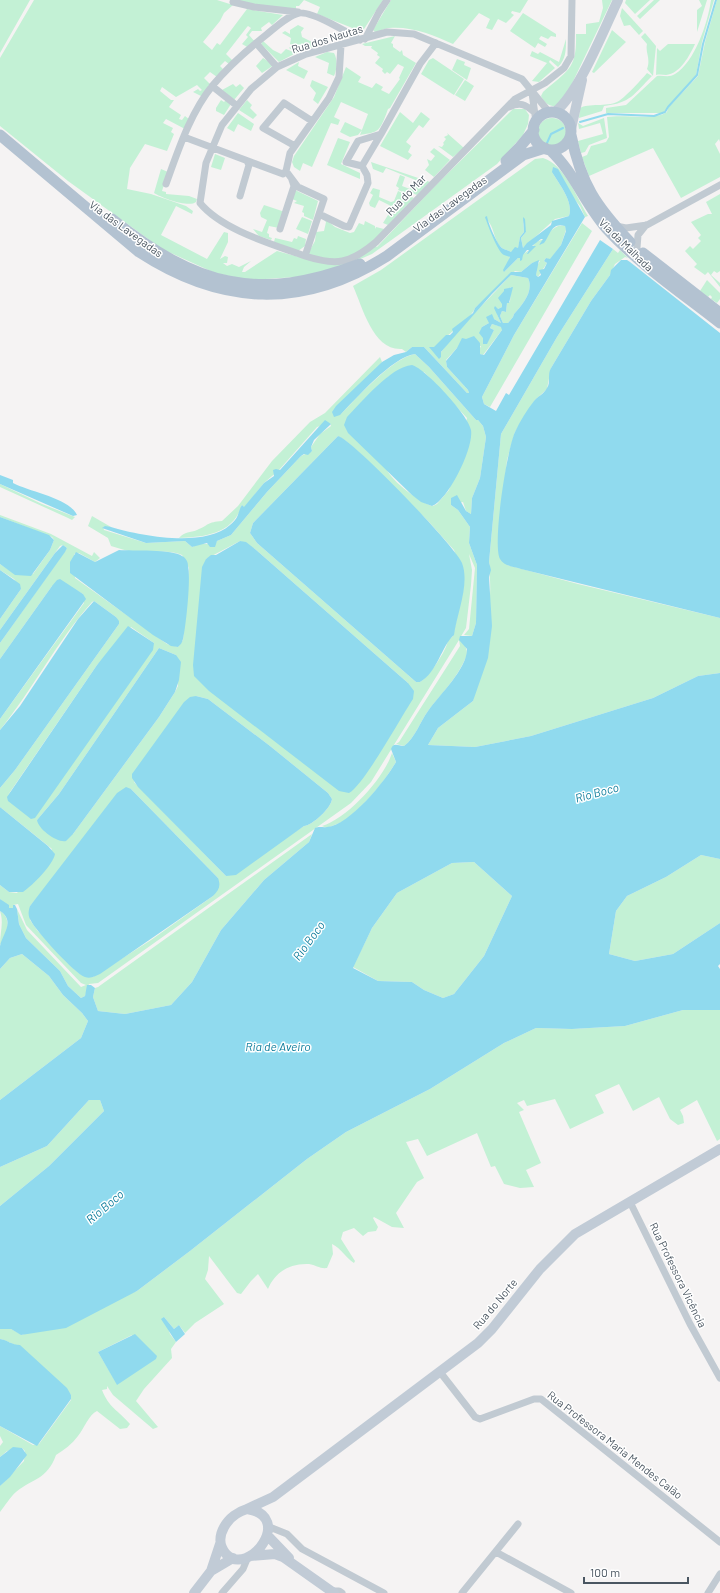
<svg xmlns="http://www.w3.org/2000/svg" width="720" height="1593" viewBox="0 0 720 1593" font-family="Barlow,sans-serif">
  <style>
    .green { fill: #c3f1d5; fill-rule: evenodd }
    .water { fill: #90daee; fill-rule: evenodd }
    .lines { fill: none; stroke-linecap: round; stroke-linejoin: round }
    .stream { stroke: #90daee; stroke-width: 2 }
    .street { stroke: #c1cad2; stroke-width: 7 }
    .secondary { stroke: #c1cbd6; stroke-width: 10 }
    .primary { stroke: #b3c2d1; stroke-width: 11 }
    .labels { text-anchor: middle; stroke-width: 3; stroke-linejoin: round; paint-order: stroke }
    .street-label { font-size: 11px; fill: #4a5661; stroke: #fff }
    .water-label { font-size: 12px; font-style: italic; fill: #0c7c9b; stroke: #fff }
  </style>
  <rect width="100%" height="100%" fill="#f5f3f3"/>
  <path class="green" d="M0 0H30L0 53Z
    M34 0H217L233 5 224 13 220 21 203 42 212 50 217 43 220 45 247 9 283 15 272 25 269 22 261 28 262 31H252L249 35 255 42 249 48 242 44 248 37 246 35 251 28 248 26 247 27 226 54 234 62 229 64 225 61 220 66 223 69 217 77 210 72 204 78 211 85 203 97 193 92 198 89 200 91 202 90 197 85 176 97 162 87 160 91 171 100H174L169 107 181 115 179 119 182 120 185 116 190 120 185 129 166 119 163 123 173 128 171 132 174 134 167 151 145 144 130 168 127 189 151 194 186 206 193 211 192 214 176 206 161 235 207 259 224 232 228 233V242L220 259 225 256 228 257 227 263H223L227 266 232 264 239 267 251 261 244 267 242 272H245L277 251 299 257 307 255 315 241 316 232 324 231 326 222 319 214 335 227 350 233 354 232 359 223 364 225 365 221 375 226V229L376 227 384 229 373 244 377 247 434 187 513 109H525L529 115 528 124 523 135 497 164 372 254 351 263 311 276 249 280 215 273 162 249 68 181 0 126V58Z
    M232 0H383L364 29 360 31 317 14 320 7 304 0 299 6H296V9H277Z
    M391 0H528L520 13 512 11 511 13 514 15 506 23 498 19 492 30 486 28 490 19 479 13 453 44C433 35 412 26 389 28 384 28 380 32 375 32L373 30Z
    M602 0H612L566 96 558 106C550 107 545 104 541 96L543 92C568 70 577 69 576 34H586V24L599 22 603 8Z
    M626 0H650L635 14 625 3Z
    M654 0H660L640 19 637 16Z
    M699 0H707L697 32V10L702 6Z
    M711 0H714L702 42 696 75 663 113H606V108L626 105 657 76C663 75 669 78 675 74 695 62 708 22 711 0Z
    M717 0H720V142L719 139 715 144 720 154V177L681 198 653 148 589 176 582 157 587 155 591 146 606 142 609 137 607 117C625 114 654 121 667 112L668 108 698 76 705 42Z
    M622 8 643 31 639 35 630 25 624 26 620 16Z
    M523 13 556 34V37L551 36 548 39 541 36 539 39 547 44 545 47 538 43 535 48 510 31Z
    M298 25 304 28 301 32 302 37 318 45 297 53 289 48 292 45 290 44 291 38 282 33 285 31 290 34V30Z
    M612 30 626 42 594 73 592 72Z
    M645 33 656 46 653 76 647 69C651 58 645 53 647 44L641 37Z
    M395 36 391 43 393 44V47L400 52 402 50 403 55 416 63 390 108 388 109C386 114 382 128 376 131 373 133 365 134 360 135L368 114 341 102 334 117 340 120 338 125 331 123 312 167 303 163 300 171 294 167 292 162 294 156 334 97 346 67 361 77 358 82 372 88 376 83 383 87 381 90 389 94 400 79 399 78 404 67 398 64 390 74 387 72 385 74 382 71 383 69 375 63 380 57 377 55 378 53 371 48 372 46H365L362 44Z
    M566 39C566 50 566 59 558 67L550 60 549 62 555 68 539 82 532 81 547 63 530 56 532 51 538 54 540 52 559 62Z
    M263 41 273 50 281 54 286 49 296 53 279 62 261 44Z
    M668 44H695C690 55 680 74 666 75 663 75 660 74 656 75L657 48 660 51Z
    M327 52 334 53C338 60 337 69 334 76L327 73 329 63 315 57Z
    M263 58 274 65 262 73 256 66Z
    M433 58 464 79 454 95 421 74 429 60Z
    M457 59 465 62 464 65 471 68 467 80 452 70Z
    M299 62 298 66 308 71 304 79 286 70Z
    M647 73 652 76C634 94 631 103 604 106L602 111 579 118 580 108C588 103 607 107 617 102 624 99 641 80 647 73Z
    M312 80 328 87 318 104 313 100 316 93 310 86Z
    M465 80 474 86 465 101 455 95Z
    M233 84 236 87 240 84 244 88 234 100 222 90Z
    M221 100 224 102 226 100 231 104 224 115 216 111V108Z
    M247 100 252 105 250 108 257 115 253 119 239 110Z
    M400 112 413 123 421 112 430 119 423 128 419 125 406 142 411 146 408 152 412 155 408 160 380 146Z
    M238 113 254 124 251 131 238 124 234 132 227 128Z
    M538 132a14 14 0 1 1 28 0a14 14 0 1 1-28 0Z
    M604 118 607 138 589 145 585 152 581 153 578 141 603 134 600 123 579 129 578 123 583 126Z
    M345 122 362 130 358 135 350 137 340 132Z
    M447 133 464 148 453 157 438 146 442 147 444 144 443 143 446 139 444 137 448 135Z
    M338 138 350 142 341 164 360 173V179L327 165Z
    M434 148 450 160 434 177 425 170 429 165 427 159 431 161 435 156 430 152Z
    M215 154 225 158 221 170 211 167Z
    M543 158C564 164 577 198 588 216L585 217 580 206 552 172C559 184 574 202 569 216L555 219 523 248 521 238 526 232 523 220 524 232 520 237 518 249 511 252C509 250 504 250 502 248 493 241 495 226 486 219 494 235 494 246 510 257L504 272 518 258 529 250 527 254 536 242 544 239 539 245C546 238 553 223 565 226L566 230 561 245 550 260 546 258 544 261 547 263 538 277 536 275 537 266 540 261 532 263 521 272 515 271 475 308C470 321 443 337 434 348L439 355 453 336 511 275 528 278C534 291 523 304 514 314L513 317 508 323H503L500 316 502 311 506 312 507 303 510 302 511 287 504 291 502 307 498 309 497 314 501 323 494 319 489 320V323L482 327 484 341H488L494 330 490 328 492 324 502 327V330L483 355 480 354 479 350 481 346 457 348 446 360 447 367 468 390 469 393H467L424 347H412L406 352 402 349C373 351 363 308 353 286L381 270 535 159Z
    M371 162 430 182 417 195 412 193 411 195 398 190 399 188 396 186 400 175 405 177 402 186 410 189 413 181 425 184 386 168 383 173 373 169Z
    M161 169 168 172 162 191 166 192V194L189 196 197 199 196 202C189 208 162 198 154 193Z
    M373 188 380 190 379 197 391 202 394 201 398 191 414 198 388 225 383 223 393 207 379 200 375 208 370 206 369 203 373 195 370 193Z
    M295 190 318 201 313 220 304 216V213L302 212 304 206 294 203 297 201 292 199Z
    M720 194V271L717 273 714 271 711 275 720 283V287L708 272 705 275 694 267 697 264 685 251 690 246 693 249 701 241 698 238 701 235 691 222 708 214H712L706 202Z
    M264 205 285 212 279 228 269 226 267 233 269 234V237L272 238 271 240 259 236 253 229 262 232 267 220 261 217 260 213Z
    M302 217 312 221 308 234 296 229Z
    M582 223 592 231 490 407 484 404 482 397 514 335Z
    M298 236 306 239 305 246 298 251 274 242 275 238 292 242 294 238 297 239Z
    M613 249 618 253 620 250 628 258 625 257 615 264 610 275 591 301 551 368 547 389 535 400 515 432 507 460 499 536 507 565 578 584 720 618V673L698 676 653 698 531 736 475 747 428 745 438 728 473 701C480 662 492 620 490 580 489 573 491 569 489 562L501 434 557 337Z
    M707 280 720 293V299L717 303 711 299 712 297 710 295 708 297 700 291Z
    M415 354 429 367 476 420H478L483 426 486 437 480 478 472 498 471 514 466 511 463 502 451 505 458 510 470 527 469 543 477 565 476 623 472 636 464 635 469 629 475 568 469 554 472 570 471 585 466 628 460 638C464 644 469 650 466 657 458 677 441 694 428 711 420 722 415 738 404 746L396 744 399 742 460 646 459 640 371 782 351 803 98 983 89 984 85 996 81 998 68 986 60 971 26 938 19 924 17 909 27 930 81 987 86 985 81 983 26 925 18 904 13 905V908H9L0 899V885L9 892 17 893 52 849 0 807V788L15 770 119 624 116 617 94 601 92 602C57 641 33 689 0 730V719L84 603 83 594 74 589 52 586 0 659V643L67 548 63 545 60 546 0 630V619L21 589 14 579 0 570V564L9 570 33 574 50 550 54 540 52 537 0 517V515L51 534 92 556 94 552 100 558 95 562 79 553 74 554 75 578 167 644 178 647 183 640 189 568 182 555C168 549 150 553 135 552 126 551 119 548 111 546L108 538 88 526 92 516 111 527H103L104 530 146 543 185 541 192 547 199 544H215L217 541 231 535 267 492 301 456 312 451 311 447 320 434 331 426 330 423 317 427 279 470 264 483 244 508 242 505C233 534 205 537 179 538 185 531 190 533 197 530 209 525 207 522 222 521L238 506 272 461 310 422 325 413 380 357 382 362 340 415C357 398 392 358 415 354ZM424 372 467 418 449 490 437 504 433 506C421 504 391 480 387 470 377 448 371 423 364 400L389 376ZM338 436 346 441 364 457 429 522 454 550 464 577 462 594 453 636 448 640C447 650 429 677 420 682H416L257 543 250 533 253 523ZM240 541 255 549 408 683 387 740 380 751 206 559ZM131 627 154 643 8 795 97 665ZM159 648 176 655 178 686 175 692 159 717 73 834 37 820 59 794ZM196 696 208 699 270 746 328 793 332 799C331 808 313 825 304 826L226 876 134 782ZM131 789 218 878 213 896 151 940 93 977 75 970 37 930 30 920V906Z
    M0 484 42 504 75 517 72 520 68 518 0 487Z
    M392 753 396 762C384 782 365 805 347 819 341 823 333 825 327 828L322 826C348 818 384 778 392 753Z
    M312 834 309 842 264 880 221 930 192 982 171 1005 125 1014 98 1011 93 997 95 988 98 987Z
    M701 855 720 859V923L673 954 635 961 609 954 616 911 627 896 666 877Z
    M474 862 512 896 484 956 454 994 443 998 424 990 412 982 378 981 353 967 372 928 397 893 452 863Z
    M0 911C13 919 7 935 0 945 0 932 4 923 0 911Z
    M22 954 49 976 63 995 82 1013 88 1021 81 1038 0 1100V969L10 958Z
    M683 1010H720V1139L717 1141 697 1100 680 1110 683 1116 684 1123 678 1125 670 1119 659 1097 633 1111 619 1084 595 1095 604 1113 570 1129 555 1099 527 1106 524 1100 517 1103 524 1110 519 1112 541 1163 526 1170 534 1187 520 1188 504 1184 495 1166 491 1167 477 1133 427 1156 418 1139 406 1142 424 1178 417 1182 396 1213 404 1228 392 1227 374 1217 373 1218 378 1227 376 1231 368 1232 363 1236 354 1228 343 1232 341 1239 355 1261 354 1263C345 1257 342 1249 332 1244L333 1254 327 1268C320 1269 316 1265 309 1264 290 1263 275 1272 268 1289L258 1274 251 1281 241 1294 237 1293 209 1256 208 1270 205 1279 224 1304 195 1323 185 1333 179 1325 174 1329 164 1317 170 1334 176 1342 171 1349 172 1358 144 1389 136 1401 158 1427 153 1429 113 1395 107 1386V1389L102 1390C109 1408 118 1410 130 1424L127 1428 120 1429 97 1411C89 1414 84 1429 78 1436 72 1444 64 1450 56 1455 47 1480 33 1478 16 1492 10 1497 5 1506 0 1512V1486L24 1461 25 1451 22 1448 7 1451 0 1457V1446L3 1442 0 1436V1426L33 1445 39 1444 71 1400V1395L20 1346C12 1345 7 1340 0 1339V1329H11L22 1335 137 1291 190 1251 307 1159 346 1132 430 1089 504 1043 536 1028 572 1029 625 1026ZM132 1335 117 1384 98 1352Z
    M89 1100H100L104 1111 49 1166 0 1206V1167L47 1146Z"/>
  <path class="water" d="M553 167 558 169 585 217 514 335 482 397 484 404 496 411 506 393 509 395 600 240 613 249 557 337 501 434 489 562 491 570 489 577 492 626 488 658 473 701 438 728 428 745 475 747 531 736 653 698 698 676 720 673V859L701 855 666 877 627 896 616 911 609 954 635 961 673 954 720 923V964L718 966 720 969V1010H683L625 1026 572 1029 536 1028 504 1043 430 1089 346 1132 307 1159 190 1251 137 1291 66 1328 21 1335 11 1329H0V1206L49 1166 104 1111 100 1100H89L47 1146 0 1167V1100L81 1038 88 1021 82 1013 63 995 49 976 22 954 10 958 0 969C0 962 0 953 0 946 2 935 16 921 0 911V899L9 905V908H13V905H15L17 909 19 924 26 938 60 971 68 986 81 998 85 996 87 985H91L95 988 93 997 98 1011 125 1014 171 1005 192 982 221 930 264 880 309 842 315 828C320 826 323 828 327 827 350 825 385 781 396 762L391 749C394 742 397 746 404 746 415 738 420 722 428 711 440 694 467 669 467 649L459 640 460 636H472L476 623 477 565 469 543 470 527 458 510 451 505V498L457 495 466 511 471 514 472 498 480 478 486 437 483 426 478 420H476L429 367 415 354C392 357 357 398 340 415L334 417 332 412 336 406 382 362 394 355 406 352 412 347H424L467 393H469L468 390 447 367 446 361 457 348 462 338 466 339 474 336 480 343V354L484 355 502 330 501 327 492 324 490 328 494 330 487 344H483V338L479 333 482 327 489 323 486 317 492 314 494 319 501 323 494 308 495 306 498 309 502 307V304L498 298 504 291V289L513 287 509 303H507L506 312 502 311 500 316 503 323H508L513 317 514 314C523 304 534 291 528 278L511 275 492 294 441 352V357L439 359 429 347H434L446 335H450L453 332 452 329 473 313 475 308 511 272H521L532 263 539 260 536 275 538 277 541 275 539 270 544 269 547 263 544 261 546 258 550 259 561 245 566 231 565 226C551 222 550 236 544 243L539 245 543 239H541L532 246H536L528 254H527L529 250H527L523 255 522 260 520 261V258H518L504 272 503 270 510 257C508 256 506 256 504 255 498 253 487 223 485 217L487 216C488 223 497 244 502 248 504 250 509 250 511 252L515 247 518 248 520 237 524 232 523 217 525 219 526 232 521 238 523 248 527 243 551 225 552 221 569 216C574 202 559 184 552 172ZM474 862 512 896 484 956 454 994 443 998 424 990 412 982 378 981 353 968 372 928 397 893 452 863Z
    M621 260H627L630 262 720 333V618L521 569C514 567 504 566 500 559 492 544 507 449 515 432 520 421 527 410 534 401 538 396 544 394 547 388 551 382 547 375 551 368L591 301 610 275 611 270Z
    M412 365C426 369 469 416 471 430 474 447 449 499 432 506L421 502 412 495 348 433 344 425 347 417C362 402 390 367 412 365Z
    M325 420 331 424 314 440 311 447 312 451 308 455 304 454 301 456 267 492 231 535 217 541 215 547H210L207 543 192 547 185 541 146 543 102 528 105 526 111 527C141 536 204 548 230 525 240 517 237 513 242 505L244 507 264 483 274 476 273 470 276 469 280 470Z
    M338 436C352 439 455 546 462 563 470 584 457 613 454 635 442 645 437 673 420 682H416L257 543 250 533 253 523Z
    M0 475 13 480V483C30 492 69 498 77 515L73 516 0 484Z
    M0 517 49 535 54 540 50 550 31 576 15 575 0 564Z
    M240 541 246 542 255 549 408 683 414 691 413 699C401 717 364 785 349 793L339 791 209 691 194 676 193 665 202 567 206 559 211 555H216Z
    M63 545 67 548 65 552 0 643V630L55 553Z
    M119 550C132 551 173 549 182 556 186 558 188 562 188 566 191 578 186 626 183 639 182 643 181 644 178 647L171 646 153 635 70 573V562L76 552 95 562Z
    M0 570 20 584 21 589 0 619Z
    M60 579 83 594 86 599 0 719V659L52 586 57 580Z
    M94 601 116 617 119 621V624L15 770 0 788V730L20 706 78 619Z
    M128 626 154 643 153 650 35 818 31 819 8 801 7 797 97 665Z
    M159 648 176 655 181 662 179 680 175 692 159 717 73 834 66 841C57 843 38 829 37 820L59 794Z
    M196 696 208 699 270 746 328 793 332 799C331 808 313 825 304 826L236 875 226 876 138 787 132 778V774L184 702 190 697Z
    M126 787 131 789 218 878C221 886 219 890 213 896L100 974C95 976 91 979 85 977 75 974 36 931 31 921 28 916 28 912 30 906L117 793Z
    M0 807 48 846 55 854C53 865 33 885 23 892H9L0 885Z
    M164 1317 174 1329 179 1325 185 1334 176 1342 161 1319Z
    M135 1334 157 1356 156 1359 117 1385 98 1352Z
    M0 1339C7 1340 12 1345 20 1345L67 1388 71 1395V1399L37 1446 0 1426Z
    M13 1447 22 1448 27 1455 10 1477 0 1486V1457Z"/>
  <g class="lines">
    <path class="stream" d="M580 122 608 114 654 116 665 112 668 107 697 75 703 44 716 0
      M547 143 551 134 563 128"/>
    <path class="street" d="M233 2 254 7 298 12
      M365 39 379 12 387 0
      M256 43 277 67
      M341 45 339 77 329 98 290 153 286 171 298 187 324 199 305 256C272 244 222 230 200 203L206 163 222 125 251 89 277 67 306 54 387 32 414 34 522 79 549 112
      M212 86 236 105
      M532 93 536 122
      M509 107C520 102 525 104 534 112
      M381 134 420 64 436 43
      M381 134 362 166 346 162 358 141Z
      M184 137 283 174 286 171
      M295 146 263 128 284 103 312 121
      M166 184C178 151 190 113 213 85 228 67 247 50 266 35 276 27 287 16 299 13 312 11 349 33 360 40
      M240 196 249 165 247 161
      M319 214 344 226 349 227 368 183 367 175 362 166
      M616 226 626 228 647 225 720 185
      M280 229 294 186 292 180
      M637 248 638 235 646 225
      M305 256C336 266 350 264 376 242L515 99 545 83 564 68 571 56 572 0
      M630 1202 690 1324 720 1378
      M440 1372 475 1417 480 1419 534 1399H541L720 1542
      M267 1526 287 1534 302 1549 384 1593
      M496 1552 571 1593
      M331 1591H339L342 1593
      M222 1593 243 1569 248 1557
      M462 1593 518 1524
      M708 1593 720 1574"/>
    <path class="secondary" d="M555 112C579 93 604 29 618 0
      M571 129 582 80
      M247 1509 273 1497 478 1343 492 1329 540 1269 575 1234 720 1149
      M247 1509C295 1516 249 1578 226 1554 211 1537 229 1514 247 1509Z
      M267 1535 289 1558
      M250 1556 275 1554 283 1557 334 1593
      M211 1571 233 1558
      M194 1593 211 1571 220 1544"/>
    <path class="primary" d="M533 131a19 19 0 1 1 38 0a19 19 0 1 1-38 0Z
      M0 135 139 252C222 306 303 309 387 256L523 155 545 148
      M571 135C581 184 596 206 630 242
      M550 150C574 172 585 204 607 229 640 265 682 293 720 323
      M506 161 519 148 534 130
      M112 219C196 286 258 303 360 264
      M643 253 720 313"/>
  </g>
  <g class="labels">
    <g class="street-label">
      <text transform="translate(327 39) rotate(-17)" y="4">Rua dos Nautas</text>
      <text transform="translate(406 195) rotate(-46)" y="4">Rua do Mar</text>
      <text transform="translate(450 204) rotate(-36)" y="4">Via das Lavegadas</text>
      <text transform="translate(126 229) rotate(36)" y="4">Via das Lavegadas</text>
      <text transform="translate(626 245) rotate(44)" y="4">Via da Malhada</text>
      <text transform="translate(678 1275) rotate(64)" y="4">Rua Professora Vicência</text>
      <text transform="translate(495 1304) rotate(-50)" y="4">Rua do Norte</text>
      <text transform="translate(615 1445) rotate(38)" y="4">Rua Professora Maria Mendes Calão</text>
    </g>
    <g class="water-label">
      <text transform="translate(597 793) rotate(-15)" y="4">Rio Boco</text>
      <text transform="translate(309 941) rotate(-54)" y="4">Rio Boco</text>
      <text x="278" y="1051">Ria de Aveiro</text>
      <text transform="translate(105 1207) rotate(-40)" y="4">Rio Boco</text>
    </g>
  </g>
  <path d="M584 1577v6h104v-6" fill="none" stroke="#4a5661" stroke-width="2"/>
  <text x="590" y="1577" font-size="12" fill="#4a5661" stroke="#ffffff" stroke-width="3" paint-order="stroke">100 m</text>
</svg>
